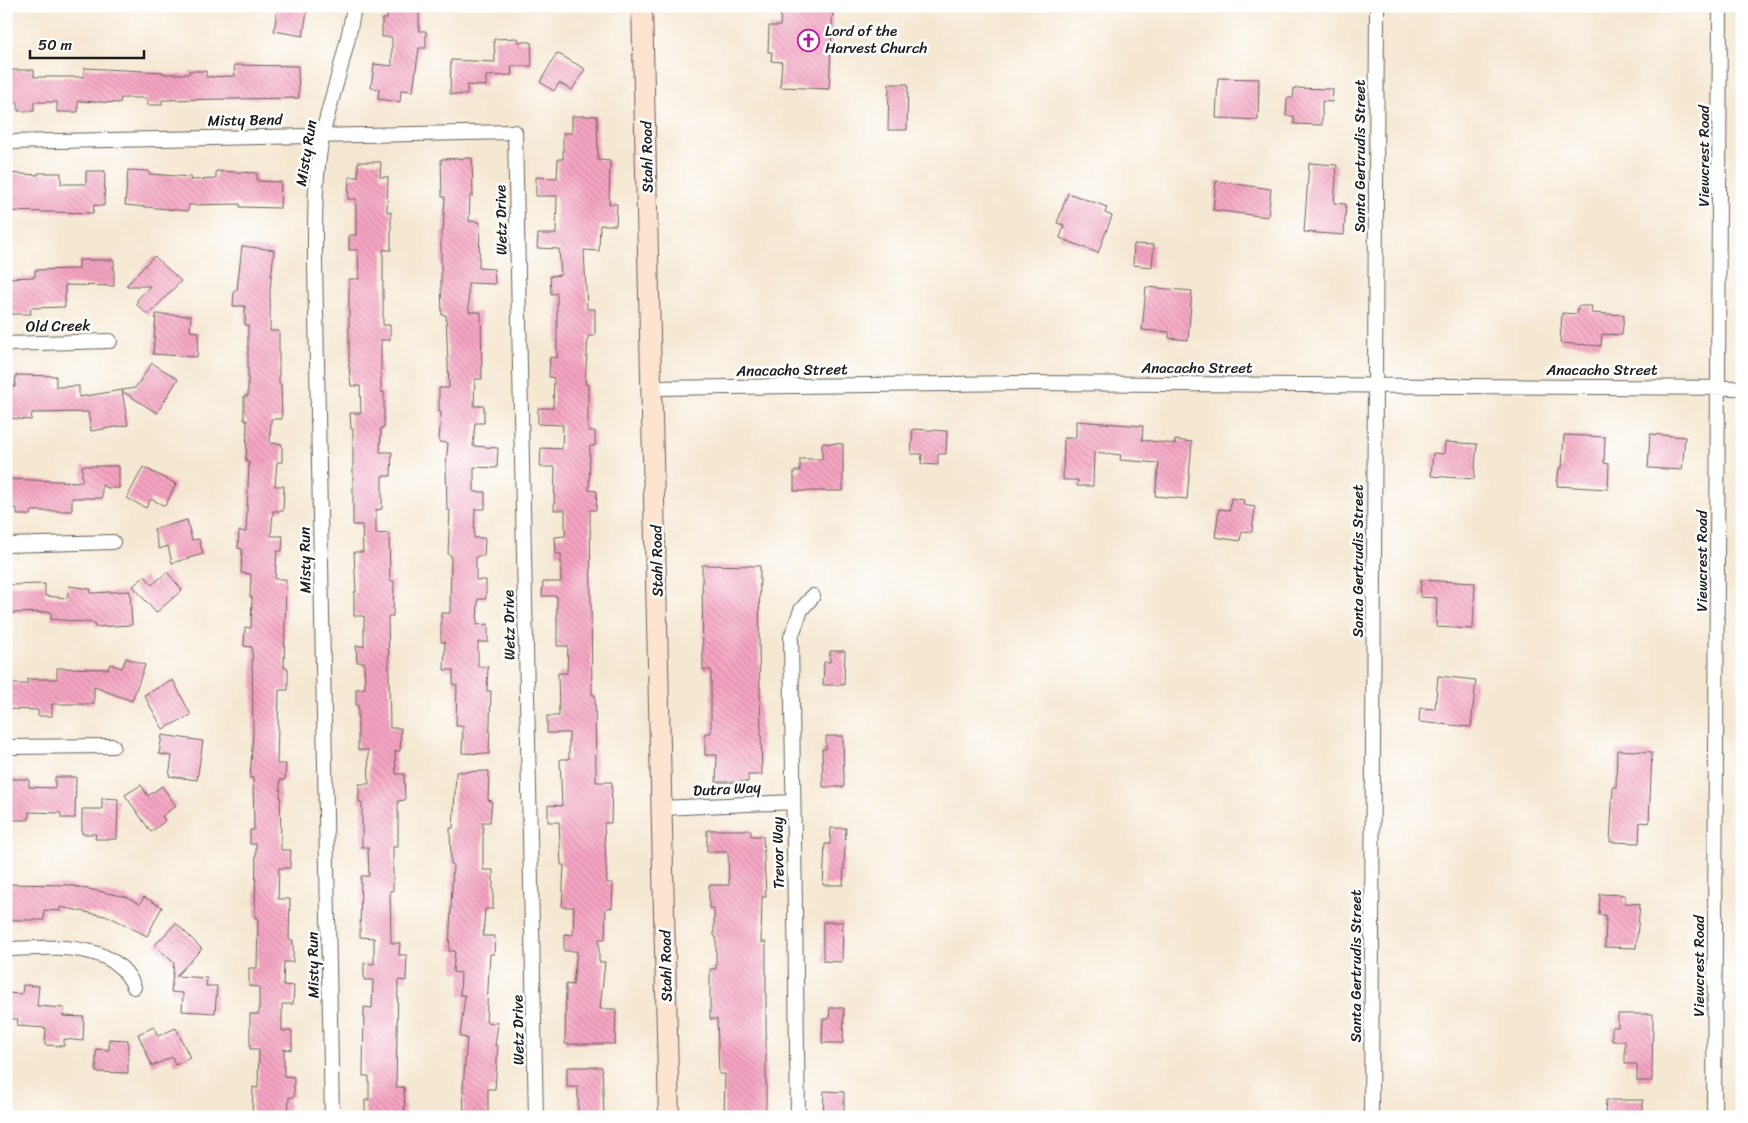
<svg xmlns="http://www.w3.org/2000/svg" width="1748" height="1123" viewBox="0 0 1748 1123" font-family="Sriracha,sans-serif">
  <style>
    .building { fill: url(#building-back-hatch) }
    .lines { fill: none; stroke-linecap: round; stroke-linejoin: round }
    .street-casing { stroke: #68635c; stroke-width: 16 }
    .secondary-casing { stroke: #68635c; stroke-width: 22 }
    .street { stroke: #fff; stroke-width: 14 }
    .secondary { stroke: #fde4d1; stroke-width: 20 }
    .labels { text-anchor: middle; stroke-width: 5; stroke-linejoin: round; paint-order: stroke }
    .poi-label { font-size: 15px; fill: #1c1c1c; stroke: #fff; text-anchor: start }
    .street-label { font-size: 15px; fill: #1c1c1c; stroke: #fff }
  </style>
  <defs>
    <pattern id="building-back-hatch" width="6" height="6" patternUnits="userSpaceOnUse" patternTransform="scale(1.25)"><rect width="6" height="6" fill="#f5a4c2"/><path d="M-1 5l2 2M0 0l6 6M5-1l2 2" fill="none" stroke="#d18da6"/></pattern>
  </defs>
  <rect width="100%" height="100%" fill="#fff"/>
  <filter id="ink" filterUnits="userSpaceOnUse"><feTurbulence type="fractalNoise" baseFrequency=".02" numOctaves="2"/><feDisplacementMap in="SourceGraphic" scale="10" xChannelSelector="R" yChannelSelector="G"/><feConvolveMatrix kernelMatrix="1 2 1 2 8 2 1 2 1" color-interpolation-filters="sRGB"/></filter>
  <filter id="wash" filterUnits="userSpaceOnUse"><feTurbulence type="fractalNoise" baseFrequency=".0096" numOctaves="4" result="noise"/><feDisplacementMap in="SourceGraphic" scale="20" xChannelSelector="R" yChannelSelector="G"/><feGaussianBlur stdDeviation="1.12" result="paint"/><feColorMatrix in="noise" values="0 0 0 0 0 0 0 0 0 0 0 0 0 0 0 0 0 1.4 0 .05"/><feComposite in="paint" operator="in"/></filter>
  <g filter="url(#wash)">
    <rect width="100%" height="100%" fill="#f5e8d3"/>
    <g id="blocks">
      <path class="building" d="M278 6H308L303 36 274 31Z
        M387 6H419V31H426V48H419L413 91 401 90 400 102 378 99 379 89 371 88 374 64 392 66V37H382V19H387Z
        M781 6H833L829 89 780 87 782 62 771 61 772 52H768L769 26H780Z
        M518 38 519 42H531L532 66H511L512 75 486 76V86L467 85V95L450 94 451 60 495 62 494 39Z
        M557 53 585 69 572 90 559 83 554 91 540 82Z
        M234 65 298 66 299 98 162 100V105H147V98H121L120 103 78 101V112H57V102H34V111H18V102H6V79H11V70H34V77H84V68L163 72V74H189V71H206V77L235 76Z
        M1218 78 1259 79 1258 120 1216 118Z
        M889 84H908L907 130H888Z
        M1294 88 1333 89 1332 102 1322 101V125L1294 124V116H1286L1287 98H1293Z
        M572 116H597L598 160 610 161 609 204H617L616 225H600L599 251 584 250 587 309H595V336H588L585 384H588V431H595V446H590L589 490 597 491 596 510H590L592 695H595L596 782H612L611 823H604L607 883H613L612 908H606L605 939H599V962H605L600 1009H616L615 1044H565L566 984 573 985 577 951H564V934L573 935 574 907H562L564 865H561L559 822H548V805L562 806 560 759H569V733H547V716H559L558 673H567L568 646H557V596H542L543 582H561V554H556L555 537 565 536V510H554L555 467H540L541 448 562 449 563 425 538 424V408H553L554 378 549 377 550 357 557 358V293L551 294 550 276 561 275 559 249 537 248 538 234H556L557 196H536V177L557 178 558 159H563V133H572Z
        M472 158 473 196H470L469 221 480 222 479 268 494 269 495 284 468 283 469 312H481L482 379H475L474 406H484V423H475L473 446 498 448 497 468 474 467V492H485V509H475L474 538H485L484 556H476V580H486V599H478L477 625 488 624V642H478V666L488 667 487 691H491L489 754 462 753 463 726H456L457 685H453V670H444L445 642H441V613H450L451 555 448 554 450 510H447L446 465 448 443 439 442 441 412H439V388H449L446 315H442L441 283V232H443L445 197H442L441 159Z
        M358 162H381L380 177H388L387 212H391V250H383V325H390V340H381V392H384V428H381L380 452H392L391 476H382V509L376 510V534L389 533 390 581H394L393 616H388L390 728H401L400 751H395L396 774H404L405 800 398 801V847H393V891H390L391 943H400L399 955H407L406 981 398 980 396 1087H404L405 1117H365V1100H369V1076H363L364 1007 372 1008 373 980H364V963L374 964V938L360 937 361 876H369L368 847H362V802H359V784H369L368 750H358V705H356V689L365 688 364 662H357L356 646H364V616H354V592H356L354 552H363L362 525H353V429H351L350 413H361L360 386H351L349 368V279H359L358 250H349V235H356V199H348L349 177H358Z
        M1309 163 1337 165 1334 203 1346 204 1344 235 1304 232Z
        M128 170 149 171V174L191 177 190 180 216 179V171L257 173V181L281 182 280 208 240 207V204L189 205 188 211 125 205Z
        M86 171H105L104 206 94 205 93 213 6 211V173L38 175V173H61V184H86Z
        M1216 181 1271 189 1268 217 1213 210Z
        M1068 193 1107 207 1105 213 1112 216 1098 253 1060 238 1064 225 1057 223Z
        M1134 244 1154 245 1152 267 1133 265Z
        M242 246 274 250 270 290V331H279V384H281L282 419H271L270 443 282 444V462H277L275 486H284L283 511H273L271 536H283L282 551H277L275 579H286L284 668H288V690H279L277 764H286L285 780H280L281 850H291L290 868H279L278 899H290L289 940H293V962H284L283 985 294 986 293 1004H282V1031H292V1050L284 1049V1076L294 1077V1097H289L288 1117H252L253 1087 258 1088 259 1049H250V1014H259V987L249 986V968H257L258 918H255L256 844H250V830H254L253 778H250L253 733 252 647 244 646 245 627 251 628 252 597H250L251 574 241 573 242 549 238 548 239 531 246 532 249 462H246L247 420H244V396H248V325H245V306H233L234 290H237Z
        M154 256 181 281 148 315 137 305V300L150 286H126Z
        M79 260H114V286L65 285V307L30 308 31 314H6V278L35 277V270L79 269Z
        M1146 287 1192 291 1188 340 1169 338V332L1142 330Z
        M1578 306H1592L1591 313 1624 315 1622 335 1602 334 1601 346 1560 343 1562 313 1577 314Z
        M156 314 191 316 190 331 199 332 197 357 153 354Z
        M152 363 178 379 157 413 122 391 128 425 91 431 88 412 32 413 31 420 6 418V386L15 387 16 375 56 376V387L79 386V397L135 388Z
        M1076 421 1143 426 1142 440 1175 444V440L1192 442 1187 499 1155 496 1159 463 1120 460 1121 455 1094 452 1093 486H1077L1078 480H1063L1064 438H1076Z
        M913 429 947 431 946 454H938V465L921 464 922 454H911Z
        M1650 434 1685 437 1682 470 1648 468Z
        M1564 435 1605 437 1604 463 1609 464 1608 489 1557 486 1559 468H1562Z
        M1445 442 1477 444 1474 479 1431 476 1433 453 1444 454Z
        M822 443 843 444V491H794V471H800V459H822Z
        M82 466H119V488H108L102 485V498H72V511H32L31 515H17V508H6V479L82 482Z
        M143 467 176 484 165 506 151 499 146 508 127 498Z
        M1231 498 1244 500 1243 505 1255 507 1252 532 1242 531 1240 541 1215 537 1219 509 1230 510Z
        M187 520 192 540 199 539 203 554 172 563 168 546 159 549 154 529Z
        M702 565 760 566 759 650 762 775H748V782H716L717 755H705V733H711V670H703Z
        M167 572 182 590 156 613 133 586 145 576 152 585Z
        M1421 580 1475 583 1473 629 1436 627 1437 598 1420 597Z
        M45 584V596L67 598 69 586 91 589 90 593 130 591 132 625 95 627V623L51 619V612L10 613 9 585Z
        M830 651H845L844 685H823L824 662H830Z
        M126 658 145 665 132 701 94 687V704H52V716H38V710L6 709V684H27V679H57V668L108 669 110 664 122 668Z
        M1438 676 1476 680 1471 727 1419 722 1420 708 1435 709Z
        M173 680 191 715 163 729 144 695Z
        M162 735 203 741 197 780 169 776 172 756 159 754Z
        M826 736H843L844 787H823L822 749H826Z
        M1617 750 1652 752 1649 823 1640 822 1639 843 1610 842 1613 787H1616Z
        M489 771 488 800 492 801 490 822H483V870H493V909H485L483 936H495L494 954H490L486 1022 498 1023 495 1046H498L495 1089H488V1117H464L463 1087 467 1038 460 1037 465 995H460L461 973 453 972 455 951H449L453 864H451L450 828H453L456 772Z
        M55 777H76L75 818H61V813L29 812V820H10V814H6V786H10V779H29V787L55 788Z
        M141 785 148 796 162 786 176 806 162 816 165 821 151 832 125 795Z
        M102 798 118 799 117 839H95L96 834H82V809H102Z
        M831 828H846L843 885H823L825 844H830Z
        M707 830H751V836H763L766 897H762L761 942H766V1117H724L725 1074H719L717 1019H710V969H716V937L714 936V908H709V885H729L728 852H707Z
        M6 884 68 885 127 897 140 904 144 897 162 907 147 936 110 917 60 907V911L44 910V920H6Z
        M1600 894 1625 895V903L1640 904 1636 948 1605 947 1606 915H1599Z
        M823 922H843L842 962 823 961Z
        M176 923 202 949 176 976 207 978 206 986H217L215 1013 182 1011 183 993 171 992 174 963 155 945Z
        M23 985 39 986 37 1006 64 1008 63 1016 84 1017 83 1041 64 1039V1046L45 1045 46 1028 17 1026 18 1019H6V993L22 994Z
        M830 1008H844L843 1043H822L823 1019H829Z
        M1618 1014H1653L1652 1081H1637V1064H1625V1041H1612V1027H1618Z
        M154 1027 158 1036 176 1028 190 1058 175 1065 172 1057 152 1066 138 1034Z
        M109 1039 128 1040V1073L96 1072V1049L109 1050Z
        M567 1067H602L604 1117H578V1087H567Z
        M824 1091 844 1092V1117H823Z
        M1606 1100H1643V1117H1605Z"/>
    </g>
  </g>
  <g filter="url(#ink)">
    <use href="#blocks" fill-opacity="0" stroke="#68635c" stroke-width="1"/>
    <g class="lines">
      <defs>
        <path id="street" d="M6 142 515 132 536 1117
          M6 344 110 341
          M653 388 1027 383 1742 388
          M6 545 113 542
          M6 747 113 746
          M662 808 793 802
          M6 949C49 948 115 939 134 987
          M332 1117 315 263C315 221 314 175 323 133 333 90 348 50 354 6
          M798 1117 791 637 801 610 813 596
          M1371 1117 1377 6
          M1714 1117 1720 6"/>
        <path id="secondary" d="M642 6 669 1117"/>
      </defs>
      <use href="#street" class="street-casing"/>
      <use href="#secondary" class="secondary-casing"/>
      <use href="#street" class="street"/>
      <use href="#secondary" class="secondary"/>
    </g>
  </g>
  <defs>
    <symbol id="church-ring" viewBox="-11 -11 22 22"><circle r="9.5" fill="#fff" stroke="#b5179e" stroke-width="1.5"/><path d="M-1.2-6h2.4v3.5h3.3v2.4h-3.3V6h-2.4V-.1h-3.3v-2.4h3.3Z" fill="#b5179e"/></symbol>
  </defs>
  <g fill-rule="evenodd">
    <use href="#church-ring" x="796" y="28" width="25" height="25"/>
  </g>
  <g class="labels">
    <g class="poi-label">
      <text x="825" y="36">Lord of the<tspan x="825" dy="17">Harvest Church</tspan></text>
    </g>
    <g class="street-label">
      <text transform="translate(245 120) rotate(-1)" y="5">Misty Bend</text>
      <text transform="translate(306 153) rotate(-81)" y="5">Misty Run</text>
      <text transform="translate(1360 156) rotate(-90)" y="5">Santa Gertrudis Street</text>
      <text transform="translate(1704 156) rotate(-90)" y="5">Viewcrest Road</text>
      <text transform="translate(647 157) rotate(-91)" y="5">Stahl Road</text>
      <text transform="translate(501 220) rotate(-91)" y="5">Wetz Drive</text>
      <text transform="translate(58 326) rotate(-1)" y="5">Old Creek</text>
      <text x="1197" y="373">Anacacho Street</text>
      <text transform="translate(792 370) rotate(-1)" y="5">Anacacho Street</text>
      <text x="1602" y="375">Anacacho Street</text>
      <text transform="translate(305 560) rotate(-91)" y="5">Misty Run</text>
      <text transform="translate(657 561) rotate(-91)" y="5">Stahl Road</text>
      <text transform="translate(1358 561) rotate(-90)" y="5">Santa Gertrudis Street</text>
      <text transform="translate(1702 561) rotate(-90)" y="5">Viewcrest Road</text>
      <text transform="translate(509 625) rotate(-91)" y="5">Wetz Drive</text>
      <text transform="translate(727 789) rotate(-3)" y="5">Dutra Way</text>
      <text transform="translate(778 853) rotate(-91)" y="5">Trevor Way</text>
      <text transform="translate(313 965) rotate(-91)" y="5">Misty Run</text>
      <text transform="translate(666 966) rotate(-91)" y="5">Stahl Road</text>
      <text transform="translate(1356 966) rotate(-90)" y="5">Santa Gertrudis Street</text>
      <text transform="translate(1699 966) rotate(-90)" y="5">Viewcrest Road</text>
      <text transform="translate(518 1030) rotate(-91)" y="5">Wetz Drive</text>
    </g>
  </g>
  <rect width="1748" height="1123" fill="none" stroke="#fff" stroke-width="25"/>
  <path d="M30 50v8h114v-8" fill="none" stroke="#1c1c1c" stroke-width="2.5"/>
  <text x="38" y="50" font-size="15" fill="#1c1c1c" stroke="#ffffff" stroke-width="4" paint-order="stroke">50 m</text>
</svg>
